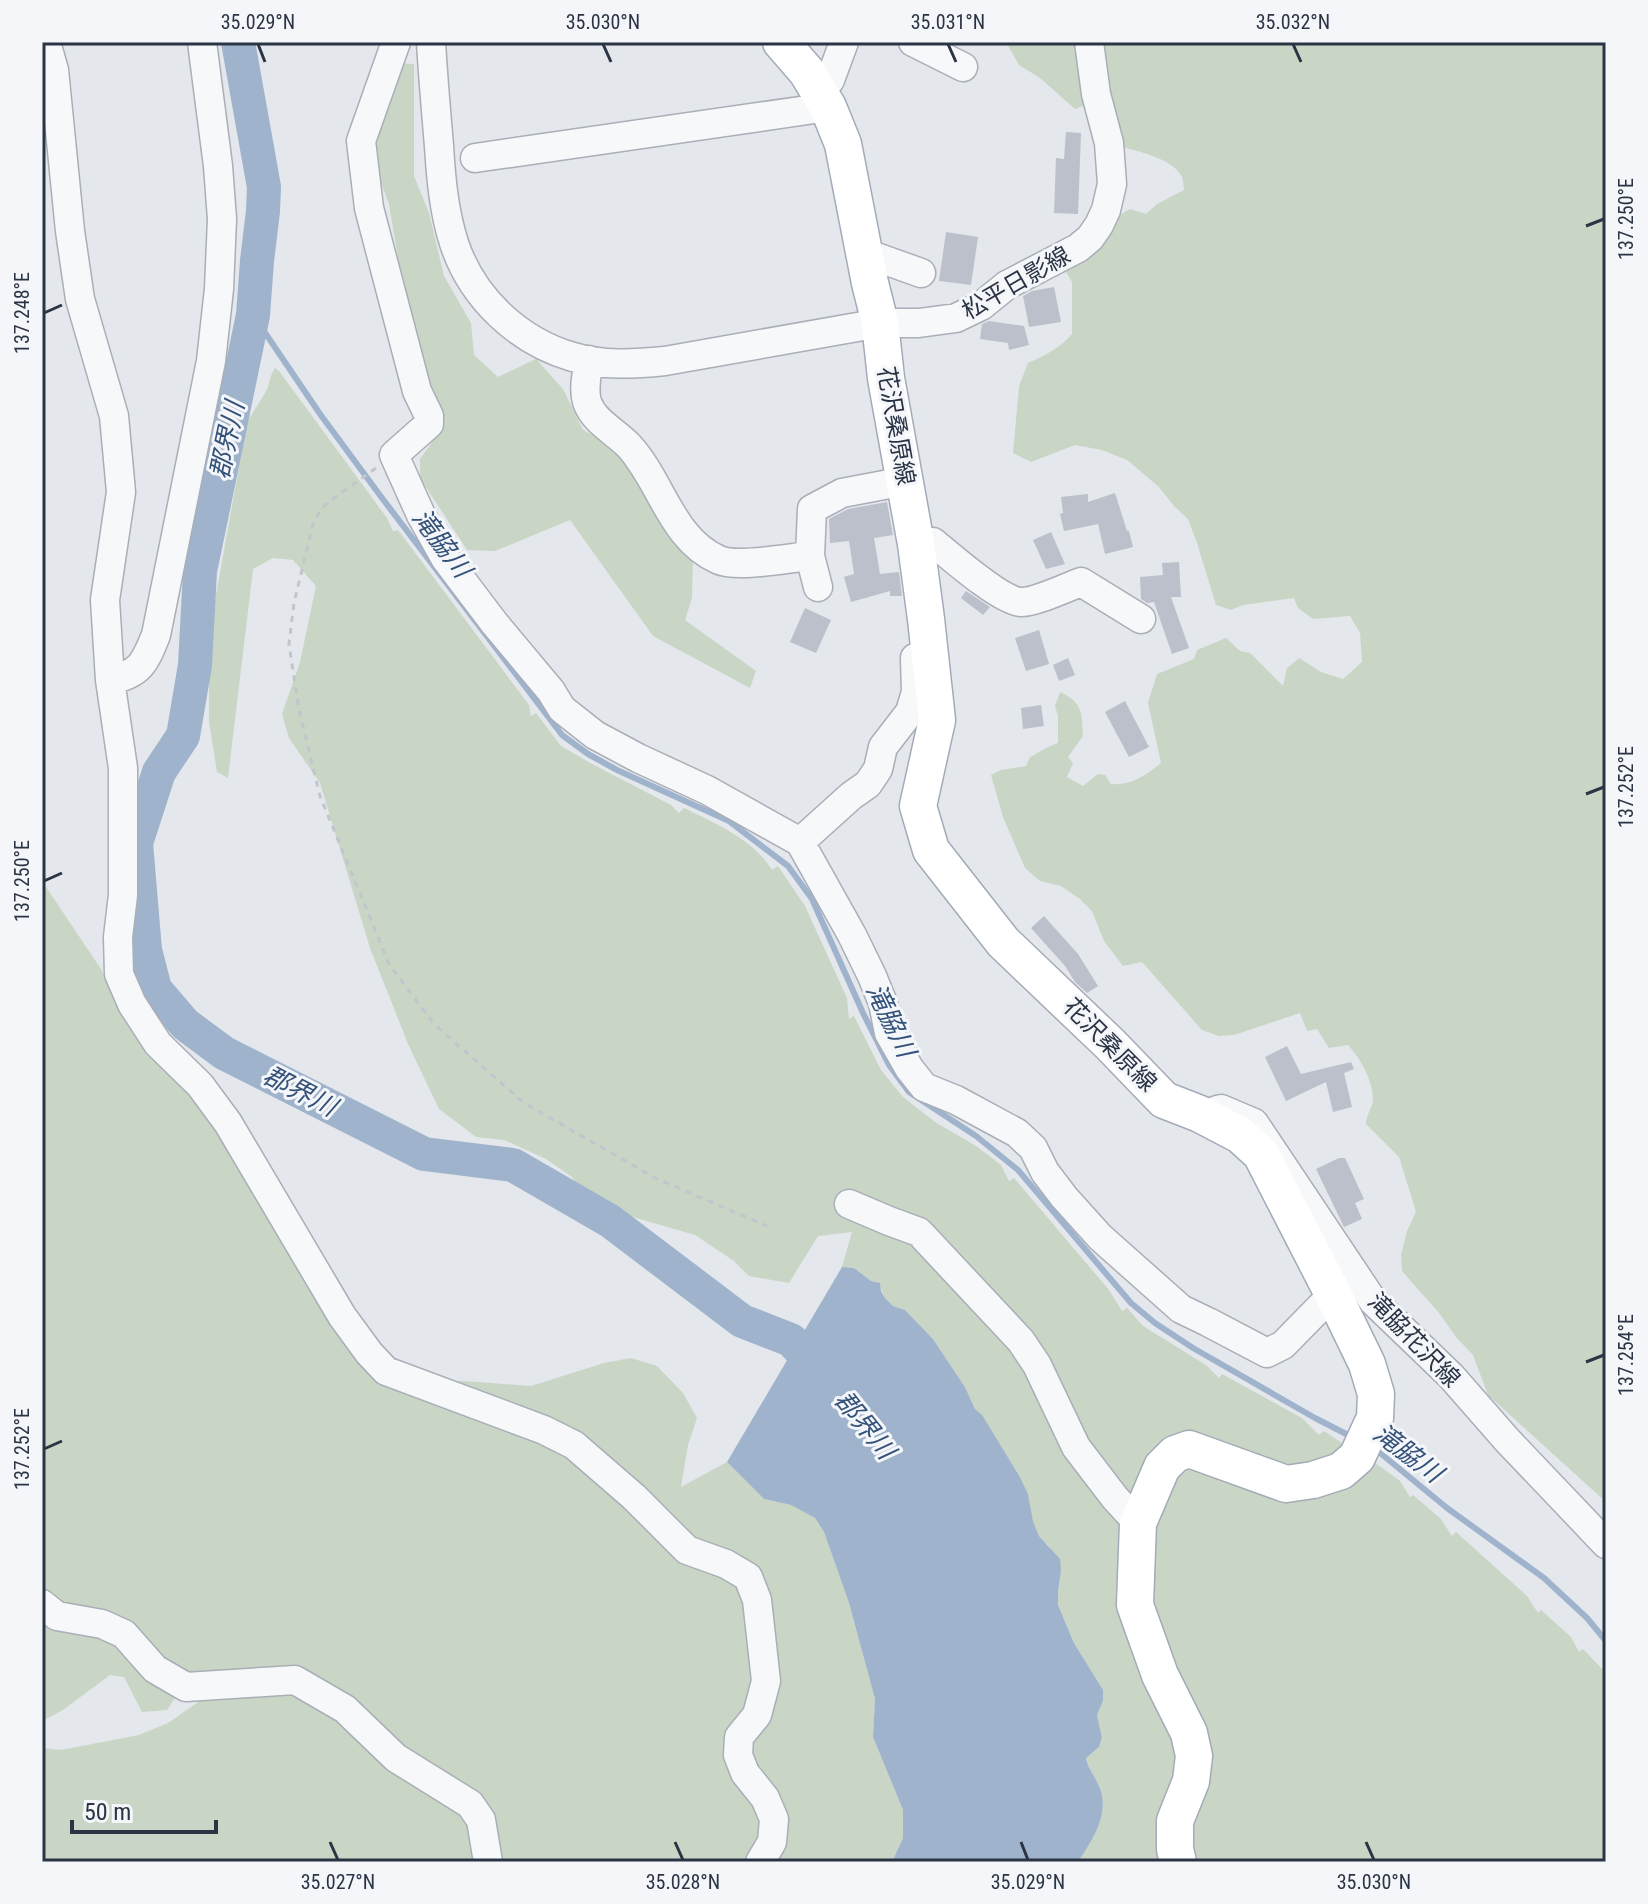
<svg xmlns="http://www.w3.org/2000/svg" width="1648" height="1904" viewBox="0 0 1648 1904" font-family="'Roboto Condensed','Noto Sans JP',sans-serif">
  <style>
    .green { fill: #c9d6c5 }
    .water { fill: #9fb4cc }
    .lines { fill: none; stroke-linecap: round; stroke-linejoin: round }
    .stream { stroke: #9fb4cc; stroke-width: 6 }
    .river { stroke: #9fb4cc; stroke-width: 34 }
    .building { fill: #bbc0ca }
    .minor-casing { stroke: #a9aeb7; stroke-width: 31 }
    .major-casing { stroke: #a3abb8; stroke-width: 39 }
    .path { stroke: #c2c5cb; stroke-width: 3; stroke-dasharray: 6 6; stroke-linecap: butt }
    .minor { stroke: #f7f8fa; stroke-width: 28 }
    .major { stroke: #fff; stroke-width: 36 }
    .ticks { fill: none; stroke: #2b3445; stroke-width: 3 }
    .labels { text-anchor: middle; stroke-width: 6; stroke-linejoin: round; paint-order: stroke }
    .street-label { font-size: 24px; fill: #2b3445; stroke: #f4f6f9 }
    .water-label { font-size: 26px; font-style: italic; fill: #34527a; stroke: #f4f6f9 }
    .neatline { fill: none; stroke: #2b3445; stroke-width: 3 }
    .ticks-label { font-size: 20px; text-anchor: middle; fill: #2b3445 }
  </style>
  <rect width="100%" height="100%" fill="#e4e7ec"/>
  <path class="green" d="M1006 42H1081L1085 105 1075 109 1040 78 1019 65Z
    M1100 42H1606V1502L1488 1395 1473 1355 1456 1337 1439 1313 1402 1271 1401 1255 1407 1231 1416 1212 1399 1157 1366 1124C1366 1115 1373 1107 1373 1099 1372 1078 1361 1060 1348 1045L1329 1048 1317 1029 1307 1031 1300 1013 1234 1035 1219 1036 1202 1030 1142 962 1123 966 1104 941 1092 911 1080 899 1061 886 1040 881 1025 868 1003 817 991 775 1001 770 1026 766 1030 757C1040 752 1046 747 1058 743V716L1055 706 1060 692C1083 702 1082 714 1083 736L1068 757 1073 763 1067 777 1083 786 1098 774 1105 775 1111 784C1130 786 1147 775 1161 763L1148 703 1157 674 1194 659 1197 650 1226 638 1240 651 1250 653 1283 686 1287 668 1299 658 1321 672 1343 679 1362 662 1360 633 1350 616 1313 619 1298 608 1294 598 1243 605 1231 610 1216 605 1197 543 1188 519 1174 506 1159 487 1127 460 1102 450 1075 445 1031 462 1013 453 1019 386 1028 363C1044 356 1060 348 1072 334V282L1066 272 1067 267 1113 219 1130 209 1146 214 1157 204 1184 190C1184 189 1183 179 1182 177 1174 159 1137 151 1119 146Z
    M398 63 414 64V176L429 213 444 276 471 323 474 355 498 377 536 359 563 389 583 430 626 453 664 528 693 556 692 598 685 620 756 671 750 688 653 636 570 520 495 551 467 550 420 478V459L445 424 408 318 389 204 368 147Z
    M275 368 279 371 387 518 393 531 398 530 529 705 531 716 536 713 561 746 592 764 671 805 679 813 684 808C716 824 753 839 772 870L778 866 805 906 847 998 849 1019 854 1016 881 1070 903 1097 935 1122 976 1146 1001 1165 1009 1181 1014 1178 1109 1290 1122 1311 1127 1308 1143 1326 1206 1365 1219 1378 1222 1374 1302 1418 1319 1435 1324 1431 1348 1447 1298 1472 1203 1437 1125 1524 1181 1732 1168 1862H1078C1092 1841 1111 1813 1099 1786 1095 1776 1088 1769 1086 1758L1099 1747 1102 1739 1097 1715 1103 1701V1690L1074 1643 1058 1605V1591L1061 1571 1049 1546 1039 1536 1033 1521 1028 1494 1020 1477 982 1416 975 1409 965 1387 933 1339 905 1310 893 1306 885 1298 879 1283 871 1281 854 1268 842 1267 852 1232 818 1236 789 1283 749 1276 734 1261 695 1235 612 1211 582 1192 572 1177 546 1159 504 1140 476 1137 439 1109 408 1044 370 948 320 783 289 738 282 714 300 662 316 586 293 560 273 558 253 569 228 778 217 772 209 722V634L247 422C253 412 259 403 265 393 270 386 269 376 275 368Z
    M42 881 101 969 125 1018 215 1121 375 1376 543 1440 740 1588 749 1609 756 1684 743 1713 755 1801 764 1826 748 1862H500L486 1808 409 1757 358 1705 184 1674 42 1593Z
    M631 1358 657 1366 683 1393 697 1418 688 1445 681 1487 727 1462 764 1499 791 1505 815 1518 824 1532 849 1603 875 1699 873 1737 903 1810V1838L892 1862H773L751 1761 765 1594 687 1540 615 1468 444 1382 465 1381 531 1386 604 1363Z
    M1370 1459 1400 1481 1410 1497 1413 1495 1440 1518 1452 1536 1456 1532 1527 1596 1538 1613 1541 1610 1571 1637 1579 1652 1583 1649 1606 1673V1862H1184L1170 1680 1145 1575 1165 1477 1198 1463 1279 1492Z
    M42 1618 102 1630 177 1695 167 1710 142 1712 124 1677 110 1675 63 1710 42 1721Z
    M297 1692 466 1812 480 1862H42V1748L61 1750 139 1735 168 1723 204 1698Z"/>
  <path class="water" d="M842 1267 854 1268 871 1281 880 1283 881 1291 885 1298 893 1306 905 1310 933 1339 965 1387 975 1409 982 1415 1020 1477 1028 1494 1033 1521 1039 1536 1060 1559 1061 1571 1058 1591V1605L1074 1643 1103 1690V1701L1097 1715 1102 1738 1099 1747 1086 1758C1088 1769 1095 1776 1099 1786 1111 1813 1092 1841 1078 1862H892L903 1838V1810L873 1737 875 1699 849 1603 824 1532 815 1518 791 1505 764 1499 727 1462Z"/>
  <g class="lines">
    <path class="stream" d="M253 315 320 414 382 498 562 735 588 754 617 770 729 821 788 866 812 899 863 1013 889 1065 909 1092 976 1136 1018 1170 1131 1303 1155 1323 1193 1348 1315 1418 1352 1437
      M1373 1447 1447 1508 1544 1578 1587 1618 1606 1641"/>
    <path class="river" d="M238 42 264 187 263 211 257 261 253 315 200 571 195 665 183 736 159 772 136 843 145 950 155 989 185 1024 224 1053 424 1154 513 1165 610 1221 742 1321 791 1340 826 1378"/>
  </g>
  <path class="building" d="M1066 132 1081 133 1078 214 1054 213 1056 158 1064 159Z
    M946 232 978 237 971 285 939 281Z
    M1054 287 1061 322 1029 327 1023 296 1032 291Z
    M989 321 1024 326 1029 345 1009 350 1008 343 980 339 982 324Z
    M1115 493 1127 531H1129L1133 547 1105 554 1098 524 1064 531 1060 514 1063 513 1061 497 1088 494V502Z
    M887 502 893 535 874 538 880 574 899 572 902 596H890V591L851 602 844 577 854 574 849 541 830 543 829 519 848 509Z
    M1051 532 1065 564 1046 569 1033 540Z
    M1179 562 1181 597H1171L1189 648 1172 654 1154 602 1147 603 1141 599 1140 577 1163 575 1162 563Z
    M966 591 990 607 983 615 961 598Z
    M805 608 831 620 816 653 790 642Z
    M1039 630 1049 664 1026 671 1015 638Z
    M1068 658 1075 675 1059 681 1053 665Z
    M1125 701 1149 747 1129 757 1105 712Z
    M1041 705 1044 726 1023 729 1021 708Z
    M1044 916 1078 954 1098 986 1087 993 1075 982 1065 966 1031 928Z
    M1287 1046 1301 1074 1351 1062 1354 1069 1344 1073 1352 1107 1333 1112 1326 1082 1286 1101 1265 1057Z
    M1339 1158H1345L1364 1199 1355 1203 1362 1219 1344 1227 1316 1169Z"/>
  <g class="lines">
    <defs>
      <path id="minor" d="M46 42 54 70 70 231 80 299 114 416 121 492 105 600 110 680 123 768V895L118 937 119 974 132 1004 158 1044 200 1085 228 1123 342 1316 369 1353 386 1371 544 1430 574 1445 634 1497 687 1550 726 1564 748 1577 757 1600 766 1681 757 1715 739 1737 738 1755 745 1773 765 1798 774 1819 772 1842 760 1862
        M396 42 361 141 369 208 417 391 429 416V424L394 455 421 515 445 558 495 624 551 691 562 709 595 735 638 758 707 790 800 842
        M431 42C433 77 436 111 439 146 441 179 444 212 454 243 472 298 518 341 573 357 603 366 635 364 665 361L880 323H919L956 318 981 306 1007 285 1078 248 1090 238 1099 225 1106 210 1112 184 1109 143 1096 94 1089 42
        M913 42 963 67
        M820 93 830 80 844 42
        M475 158 828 107
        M865 253 921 273
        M589 360C587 373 583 389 587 402 594 422 616 432 629 446 662 482 671 539 719 560 738 568 788 558 810 556
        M916 544 933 542C950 556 1001 601 1021 602 1033 603 1068 587 1081 582L1141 619
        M818 587 810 556 812 509 842 493 905 481
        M915 658 916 692 910 712 883 747 878 769 868 784 851 796 800 842 852 935 872 976 883 1003 889 1033 909 1068 924 1087 956 1100 1017 1133 1033 1148 1045 1172 1064 1197 1100 1237 1181 1309 1208 1322 1267 1353 1283 1345 1333 1294
        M110 680C141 674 145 662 156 635L211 361 219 289 222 219 218 166 202 42
        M1217 1110 1221 1109 1254 1123 1373 1301 1451 1376 1507 1440 1606 1544
        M849 1204 889 1221 919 1232 1021 1341 1037 1365 1076 1447 1115 1498 1138 1523
        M42 1604 57 1616 102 1624 124 1634 155 1669 186 1687 295 1680 345 1709 396 1758 470 1804 481 1820 488 1862"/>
      <path id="major" d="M781 42 807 72 828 107 843 144 870 283 880 323 886 378 916 544 926 619 937 720 918 806 931 850 1003 942 1111 1045 1164 1100 1200 1114 1240 1135 1261 1154 1333 1294 1367 1364 1376 1394 1375 1418 1357 1457 1341 1471 1313 1480 1286 1484 1189 1449 1175 1454 1162 1467 1138 1523 1136 1577 1135 1605 1160 1675 1189 1733 1194 1756 1191 1781 1175 1821V1849L1178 1862"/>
    </defs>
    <use href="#minor" class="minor-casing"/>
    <use href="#major" class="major-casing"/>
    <path class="path" d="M376 468 326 504 314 520 294 603 289 644 299 710 320 796 389 964 434 1024 524 1103 655 1178 767 1226"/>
    <use href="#minor" class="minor"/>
    <use href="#major" class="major"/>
  </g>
  <path class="ticks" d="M258 44 265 62M603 44 611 62M948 44 956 62M1293 44 1301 62M1586 226 1604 219M44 313 62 305M1586 794 1604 787M44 881 62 873M1586 1362 1604 1355M44 1449 62 1441M330 1842 338 1860M675 1842 683 1860M1021 1842 1028 1860M1366 1842 1374 1860"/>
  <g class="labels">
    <g class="street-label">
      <text transform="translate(1016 283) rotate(-30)" y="8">松平日影線</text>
      <text transform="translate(896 426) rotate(80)" y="8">花沢桑原線</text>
      <text transform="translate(1110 1045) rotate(45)" y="8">花沢桑原線</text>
      <text transform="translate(1414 1340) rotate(46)" y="8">滝脇花沢線</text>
    </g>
    <g class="water-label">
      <text transform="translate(227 440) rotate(-78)" y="9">郡界川</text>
      <text transform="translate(442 543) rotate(53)" y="9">滝脇川</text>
      <text transform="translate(891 1020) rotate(64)" y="9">滝脇川</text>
      <text transform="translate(300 1091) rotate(27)" y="9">郡界川</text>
      <text transform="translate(865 1425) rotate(51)" y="9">郡界川</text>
      <text transform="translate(1408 1453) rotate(37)" y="9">滝脇川</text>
    </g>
  </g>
  <rect width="1648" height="1904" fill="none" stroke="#f4f6f9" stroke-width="88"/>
  <path d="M72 1820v12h144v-12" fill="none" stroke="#2b3445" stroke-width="4"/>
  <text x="84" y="1820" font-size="24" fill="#2b3445" stroke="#f4f6f9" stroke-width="6" paint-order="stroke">50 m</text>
  <rect x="44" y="44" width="1560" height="1816" class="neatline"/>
  <g class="ticks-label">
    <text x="258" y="29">35.029°N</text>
    <text x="603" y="29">35.030°N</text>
    <text x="948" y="29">35.031°N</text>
    <text x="1293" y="29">35.032°N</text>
    <text transform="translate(1626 219) rotate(-90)" y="7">137.250°E</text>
    <text transform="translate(22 313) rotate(-90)" y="7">137.248°E</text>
    <text transform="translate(1626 787) rotate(-90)" y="7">137.252°E</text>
    <text transform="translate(22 881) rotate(-90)" y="7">137.250°E</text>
    <text transform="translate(1626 1355) rotate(-90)" y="7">137.254°E</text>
    <text transform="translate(22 1449) rotate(-90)" y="7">137.252°E</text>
    <text x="338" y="1889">35.027°N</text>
    <text x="683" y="1889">35.028°N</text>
    <text x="1028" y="1889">35.029°N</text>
    <text x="1374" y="1889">35.030°N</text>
  </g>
</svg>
